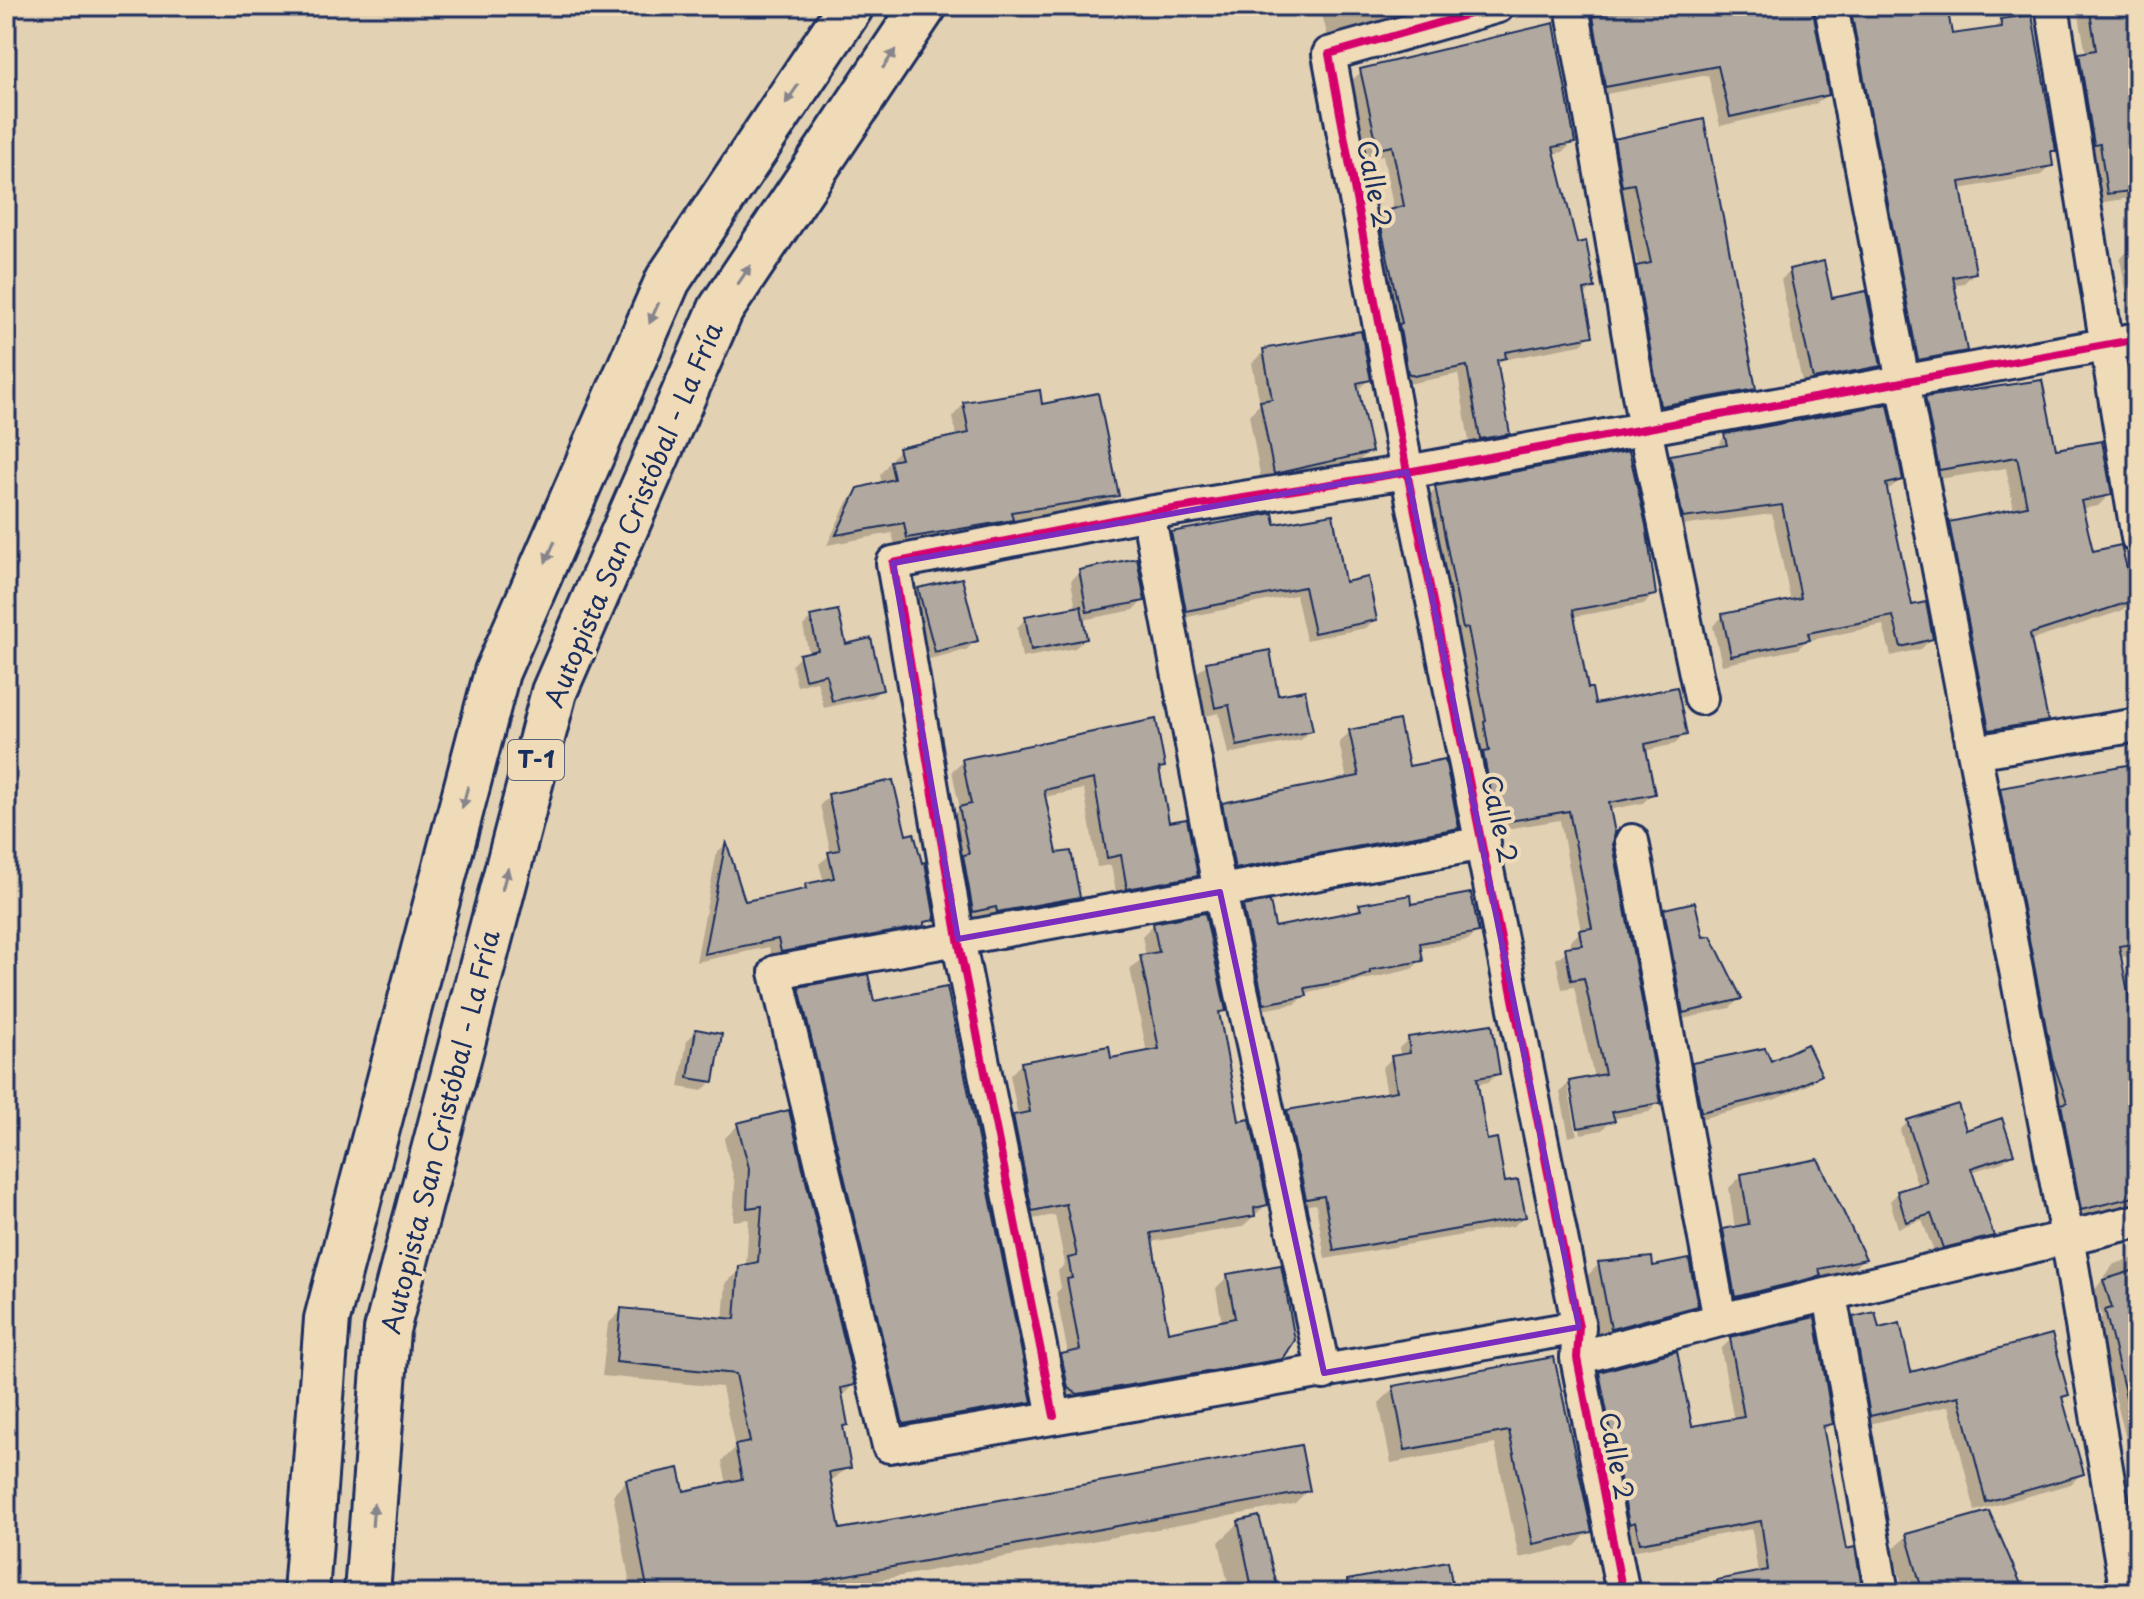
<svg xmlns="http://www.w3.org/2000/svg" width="2144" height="1599" viewBox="0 0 2144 1599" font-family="'Playpen Sans',sans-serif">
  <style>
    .shadow { fill: #0003 }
    .building { fill: #b1a99f; stroke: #1b2f5e; stroke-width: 2 }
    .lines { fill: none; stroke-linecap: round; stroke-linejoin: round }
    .minor-casing { stroke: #1b2f5e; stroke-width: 38 }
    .highway-casing { stroke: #1b2f5e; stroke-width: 50 }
    .minor { stroke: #f0dbb9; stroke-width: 32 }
    .highway { stroke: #f0dbb9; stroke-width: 44 }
    .cycleway-casing { stroke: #f0dbb9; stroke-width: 13 }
    .cycleway { stroke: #d6006c; stroke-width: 8 }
    .oneway { fill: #86858c }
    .marked { fill: none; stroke: #7b2cbf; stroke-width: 6; stroke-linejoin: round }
    .labels { text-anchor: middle; stroke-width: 8; stroke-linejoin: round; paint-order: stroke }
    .shield { fill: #f0dbb9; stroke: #5b6379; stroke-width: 2 }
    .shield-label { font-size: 24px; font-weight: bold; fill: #1b2f5e }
    .street-label { font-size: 26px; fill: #1b2f5e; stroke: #f0dbb9 }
  </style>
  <rect width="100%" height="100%" fill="#e3d1b4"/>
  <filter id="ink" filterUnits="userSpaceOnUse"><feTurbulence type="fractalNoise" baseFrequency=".0125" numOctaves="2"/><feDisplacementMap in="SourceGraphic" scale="16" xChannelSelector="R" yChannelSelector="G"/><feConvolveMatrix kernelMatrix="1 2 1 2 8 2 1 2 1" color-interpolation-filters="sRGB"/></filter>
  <g filter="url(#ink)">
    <path class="shadow" d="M1320 6H1436L1328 38Z
      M1641 6H1812L1827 94 1816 104 1720 126 1708 75 1595 96 1584 28 1594 18Z
      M1836 6H1945L1950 36 1993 30 2001 21 2054 150 2049 154 2051 165 2041 175 1959 189 1974 273 1964 283 1953 285 1965 350 1955 360 1908 369Z
      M2089 6H2138V197L2097 203 2070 65 2086 54 2079 16Z
      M1361 72 1573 142 1563 152 1553 154 1576 246 1593 288 1583 297 1590 335 1581 345 1502 360 1496 366 1508 433 1498 443 1470 448 1458 374 1403 385 1369 224 1379 214 1394 211 1383 155 1369 157 1351 81Z
      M1615 141 1754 389 1742 401 1649 417 1625 280 1638 267 1622 195 1611 197 1603 153Z
      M2138 247V334L2134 331 2120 259 2130 249Z
      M1790 271 1831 301 1879 366 1869 375 1803 387 1781 280Z
      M1264 351 1368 380 1357 391 1369 451 1357 463 1262 485 1249 415 1260 404 1252 363Z
      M2138 362V407L2136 395 2124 397 2120 373 2130 363Z
      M1926 399 2054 452 2110 494 2098 506 2081 509 2092 554 2133 600 2121 611 2029 641 2045 720 2034 732 1978 741 1938 536 1950 524 2014 510 2006 468 1928 481 1915 411Z
      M964 404 1041 406 1117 495 1106 507 1009 522 999 531 896 549 892 533 827 545 847 502 859 489 882 484 880 475 899 449 956 438 953 416Z
      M1725 435 1901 480 1886 491 1911 607 1931 639 1921 649 1891 656 1883 625 1806 641 1798 649 1722 665 1713 626 1723 616 1791 602 1772 514 1673 527 1661 467 1671 457 1716 449Z
      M1436 488 1654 594 1644 604 1572 617 1587 691 1594 707 1685 734 1675 744 1644 751 1653 793 1643 803 1608 810 1611 844 1659 1102 1649 1112 1612 1119 1602 1130 1581 1134 1572 1087H1568L1577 1135 1569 1137 1560 1092 1570 1082 1594 1078 1574 987 1562 989 1556 959 1571 948 1570 942 1581 931 1560 820 1488 832 1477 731 1458 637 1454 638 1426 498Z
      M1274 527 1344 584 1375 619 1366 628 1306 640 1296 595 1178 619 1163 542 1172 533Z
      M1080 571 1143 600 1134 610 1082 620 1085 639 1075 648 1022 658 1017 628 1026 618 1076 609 1071 581Z
      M919 590 976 641 966 650 925 660 910 600Z
      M811 618 844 646 881 689 873 697 824 708 817 681 797 686 792 665 800 656 809 654 803 626Z
      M1207 664 1311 730 1301 740 1228 754 1219 713 1206 716 1197 673Z
      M1350 732 1457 828 1446 838 1224 879 1212 815 1223 804 1347 780 1339 742Z
      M963 761 1163 766 1158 772 1168 824 1195 875 1185 886 1117 898 1111 865 1097 867 1084 789 1044 797 1056 856 1078 897 1067 907 987 922 986 916 963 921 950 819 960 809 952 771Z
      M2138 765V954L2119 958 2138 1041V1207L2066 1224 1986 805 2001 790Z
      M829 796 904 837 933 919 913 934 772 960 769 947 696 962 717 852 725 845 743 904 799 892 806 886 824 882 819 864 831 854 820 805Z
      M1360 906H1411L1477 931 1468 940 1419 949 1421 960 1412 969 1304 994 1296 1004 1255 1011 1235 917 1244 908 1273 930 1352 914Z
      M1665 911 1702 940 1739 999 1730 1008 1674 1021 1655 920Z
      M1154 924 1224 1010 1218 1016 1237 1123 1266 1205 1242 1227 1150 1242 1166 1335 1222 1323 1216 1288 1228 1276 1281 1358 1269 1370 1065 1405 1050 1367 1068 1354 1056 1293 1061 1288 1058 1271 1065 1264 1055 1215 1021 1221 1002 1128 1018 1116 1010 1075 1021 1064 1110 1060 1147 1053 1130 968 1146 956 1142 936Z
      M800 989 872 1003 1030 1401 1020 1411 894 1433 791 998Z
      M696 1031 712 1081 702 1091 679 1087 687 1041Z
      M1409 1039 1498 1073 1489 1082 1476 1084 1485 1142 1504 1185 1524 1216 1514 1226 1325 1259 1316 1204 1297 1207 1278 1121 1288 1112 1387 1094 1382 1068 1392 1058 1401 1057 1399 1048Z
      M1693 1065 1820 1074 1810 1084 1774 1100 1692 1121 1684 1075Z
      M1908 1122 2012 1154 2003 1162 1971 1172 1991 1235 1983 1243 1935 1255 1922 1220 1898 1228 1890 1201 1898 1193 1918 1187 1900 1130Z
      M738 1125 853 1385 841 1397 846 1424 841 1428 849 1467 829 1482 838 1532 1308 1490 1294 1504 808 1593H632L613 1495 627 1480 683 1494 727 1484 722 1461 735 1448 722 1387 602 1376 608 1324 622 1310 723 1320 726 1282 746 1267 749 1219 733 1221 735 1184 724 1139Z
      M1742 1175 1864 1258 1851 1271 1817 1278 1806 1288 1723 1308 1711 1244 1724 1231 1735 1229 1729 1188Z
      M2138 1257V1486L2096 1322 2102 1317 2094 1291 2114 1264Z
      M1599 1264 1651 1268 1696 1305 1683 1318 1598 1341 1586 1277Z
      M1854 1319 1878 1331 1909 1375 2067 1395 2061 1401 2082 1473 2071 1484 1975 1511 1949 1406 1860 1426 1843 1329Z
      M1731 1339 1831 1424 1822 1432 1844 1551 1862 1593H1655L1758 1574 1752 1529 1631 1551 1590 1384 1600 1374 1690 1429 1734 1421 1721 1349Z
      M1553 1359 1589 1531 1575 1546 1519 1558 1495 1444 1391 1463 1379 1403 1394 1388Z
      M1239 1523 1277 1593H1230L1219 1542Z
      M1907 1536 2023 1593H1905L1892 1550Z
      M1446 1563 1452 1593H1290Z"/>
    <path class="building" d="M1637 6H1812L1829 95 1730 117 1718 66 1605 87 1593 16Z
      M1850 6H1947L1952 34 2002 27 2000 19 2032 15 2056 151H2051L2053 166 1960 182 1976 273 1953 277 1967 351 1918 360Z
      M2089 6H2138V190L2107 194 2100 144 2094 145 2079 53 2096 50Z
      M1554 23 1575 143 1553 147 1577 243 1586 241 1595 288 1584 290 1593 336 1505 352 1506 358 1497 360 1510 434 1480 439 1467 366 1414 376 1408 373 1399 324 1402 323 1378 213 1404 206 1392 146 1378 149 1360 69Z
      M1704 119 1756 389 1660 406 1636 266 1651 263 1634 184 1622 186 1614 139Z
      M1824 261 1832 298 1866 291 1881 366 1813 379 1789 269Z
      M1361 331 1371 380 1357 383 1372 452 1274 474 1260 401 1272 399 1263 349Z
      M2042 380 2056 449 2102 441 2112 495 2081 501 2093 551 2121 545 2135 600 2030 634 2048 721 1989 730 1949 522 2027 506 2017 457 1939 470 1925 397Z
      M1040 390 1042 404 1098 393 1119 496 1011 512 1013 520 907 538 904 523 836 535 858 488 894 479 890 461 901 459 898 448 969 433 963 402Z
      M1888 404 1903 480 1886 484 1912 605 1926 602 1933 639 1901 647 1893 616 1808 633 1810 640 1731 656 1722 614 1801 598 1782 505 1683 518 1670 455 1727 445 1724 434Z
      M1629 451 1646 525 1656 595 1573 610 1588 688H1592L1595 704 1677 687 1687 735 1645 744 1655 794 1609 803 1615 833 1613 844 1661 1103 1612 1112 1615 1121 1578 1128 1569 1081 1605 1074 1584 978 1571 980 1565 947 1582 945 1579 930 1592 928 1569 811 1497 823 1483 752 1489 751 1484 722 1486 721 1468 628 1463 629 1435 486Z
      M1273 513 1275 524 1333 514 1345 582 1368 577 1377 620 1314 633 1304 587 1186 611 1171 532Z
      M1137 558 1145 601 1087 612 1079 570Z
      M962 578 978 641 935 652 918 588Z
      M1081 606 1087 639 1031 650 1025 616Z
      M838 610 846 644 871 638 883 690 832 701 826 674 805 679 799 654 818 650 810 616Z
      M1270 650 1278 695 1305 690 1313 731 1237 746 1229 705 1215 708 1206 662Z
      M1156 719 1165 767 1159 768 1169 822 1187 819 1198 876 1127 889 1121 855 1107 858 1094 779 1044 790 1057 853 1071 851 1080 897 997 912 996 907 973 912 963 855 969 854 959 807 971 804 962 759Z
      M1399 720 1409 766 1445 759 1459 828 1235 869 1222 803 1359 776 1349 730Z
      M2138 763V943L2119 946 2138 1044V1196L2081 1210 2061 1104 2067 1102 2052 1059 2000 788Z
      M893 780 906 835 914 833 922 863 925 862 935 920 924 922V926L781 952 778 939 704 954 726 841 745 901 806 889 805 884 834 878 828 852 840 850 828 794Z
      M1471 893 1479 932 1420 943 1423 961 1370 970V973L1355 979 1305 988 1307 996 1264 1004 1243 906 1270 901 1275 927 1361 910 1359 904 1411 895 1412 904Z
      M1695 902 1703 937 1711 936 1742 999 1683 1013 1664 909Z
      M1205 913 1226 1011 1219 1012 1239 1121 1250 1119 1268 1205 1254 1208 1255 1216 1151 1233 1168 1332 1235 1318 1227 1274 1281 1265 1295 1340 1283 1359 1078 1394 1068 1388 1061 1354 1080 1350 1067 1279 1072 1278 1068 1258 1077 1256 1066 1204 1032 1211 1013 1115 1030 1112 1021 1062 1109 1046 1111 1058 1159 1049 1140 955 1159 952 1153 923Z
      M868 974 874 1001 947 987 1032 1402 903 1424 799 987Z
      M1492 1024 1500 1074 1477 1078 1487 1140 1497 1138 1505 1182 1518 1180 1526 1217 1334 1251 1324 1196 1306 1199 1287 1110 1397 1091 1391 1056 1410 1053 1408 1037Z
      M696 1029 722 1034 714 1082 688 1078Z
      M1807 1044 1822 1075 1786 1092 1701 1112 1692 1063 1765 1048 1771 1061Z
      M1958 1104 1966 1130 2002 1118 2014 1154 1971 1168 1994 1236 1943 1248 1931 1214 1906 1222 1897 1191 1927 1182 1907 1120Z
      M789 1110 855 1385 841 1388 848 1425 843 1426 851 1468 829 1472 840 1529 1301 1445 1310 1491 831 1578 771 1593H648L626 1479 679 1468 684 1491 742 1479 735 1445 750 1442 736 1374 616 1362 621 1308 735 1319 739 1266 758 1262 762 1206 747 1208 749 1168 737 1123Z
      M1818 1159 1866 1259 1819 1269 1821 1276 1735 1297 1723 1229 1749 1224 1741 1174Z
      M1652 1257 1653 1266 1689 1259 1698 1306 1611 1329 1598 1262Z
      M2138 1269V1404L2128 1405 2105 1310 2112 1308 2103 1280Z
      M1875 1312 1879 1328 1900 1323 1911 1372 2052 1334 2069 1395 2062 1397 2084 1474 1986 1502 1959 1396 1870 1416 1853 1317Z
      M1815 1317 1833 1424 1823 1426 1846 1549 1855 1547 1863 1593H1718L1717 1580 1768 1570 1761 1521 1640 1543 1635 1522 1629 1524 1599 1372 1677 1351 1692 1426 1744 1417 1730 1337Z
      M1554 1357 1592 1532 1533 1544 1509 1431 1405 1450 1393 1386Z
      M1989 1511 2025 1593H1923L1906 1534Z
      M1259 1516 1279 1593H1253L1238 1521Z
      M1448 1561 1454 1593H1348L1347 1580Z"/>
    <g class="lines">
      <defs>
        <path id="minor" d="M1498 6 1329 54 1407 472 1579 1327 1577 1358 1623 1593
          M1572 6 1645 429 1701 698
          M1831 6 2067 1236 2127 1593
          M2052 6 2138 538
          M1148 513 1220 892 1324 1373
          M1974 752 2138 725
          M1632 841 1720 1320
          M1484 843 776 972 889 1446 1579 1327
          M1830 1295 1882 1593
          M1577 1358 1720 1320 2138 1221
          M1054 1416 958 939 893 563 1148 513 1407 472 2138 339"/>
        <path id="highway" d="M306 1593 327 1319 497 672 668 280 851 6
          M367 1593 387 1330 554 692 721 309 924 6"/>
      </defs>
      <use href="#minor" class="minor-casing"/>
      <use href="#highway" class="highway-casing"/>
      <use href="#minor" class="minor"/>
      <use href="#highway" class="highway"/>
      <defs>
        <path id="cycleway" d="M1498 6 1329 54 1407 472 1579 1327 1577 1358 1623 1593
          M1054 1416 958 939 893 563 1148 513 1407 472 2138 339"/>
      </defs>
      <use href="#cycleway" class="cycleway-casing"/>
      <use href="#cycleway" class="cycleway"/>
    </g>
    <defs><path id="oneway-solid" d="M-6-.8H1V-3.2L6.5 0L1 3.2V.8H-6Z" transform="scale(2)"/></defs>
    <g class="oneway">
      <use href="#oneway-solid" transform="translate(889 59) rotate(-56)"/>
      <use href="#oneway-solid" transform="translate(792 94) rotate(124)"/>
      <use href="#oneway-solid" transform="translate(744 275) rotate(-56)"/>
      <use href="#oneway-solid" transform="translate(654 313) rotate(114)"/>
      <use href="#oneway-solid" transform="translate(550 552) rotate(114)"/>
      <use href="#oneway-solid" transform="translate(465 797) rotate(105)"/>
      <use href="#oneway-solid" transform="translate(505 879) rotate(-75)"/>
      <use href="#oneway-solid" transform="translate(373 1515) rotate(-86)"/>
    </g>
  </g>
  <path class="marked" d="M1407 472 1579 1327 1324 1373 1220 892 958 939 893 563Z"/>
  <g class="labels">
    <rect class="shield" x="508" y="740" width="56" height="40" rx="6"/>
    <g class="shield-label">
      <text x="536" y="768">T-1</text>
    </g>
    <g class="street-label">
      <text transform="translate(1374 184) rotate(79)" y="9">Calle 2</text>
      <text transform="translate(634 515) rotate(-67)" y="9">Autopista San Cristóbal - La Fría</text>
      <text transform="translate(1499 819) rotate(78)" y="9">Calle 2</text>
      <text transform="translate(441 1132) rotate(-76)" y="9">Autopista San Cristóbal - La Fría</text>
      <text transform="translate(1616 1456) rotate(79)" y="9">Calle 2</text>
    </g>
  </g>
  <rect width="2144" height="1599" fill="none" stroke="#f0dbb9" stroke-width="32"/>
  <rect x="16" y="16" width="2112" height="1567" fill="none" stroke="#1b2f5e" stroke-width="3" filter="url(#ink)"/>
</svg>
